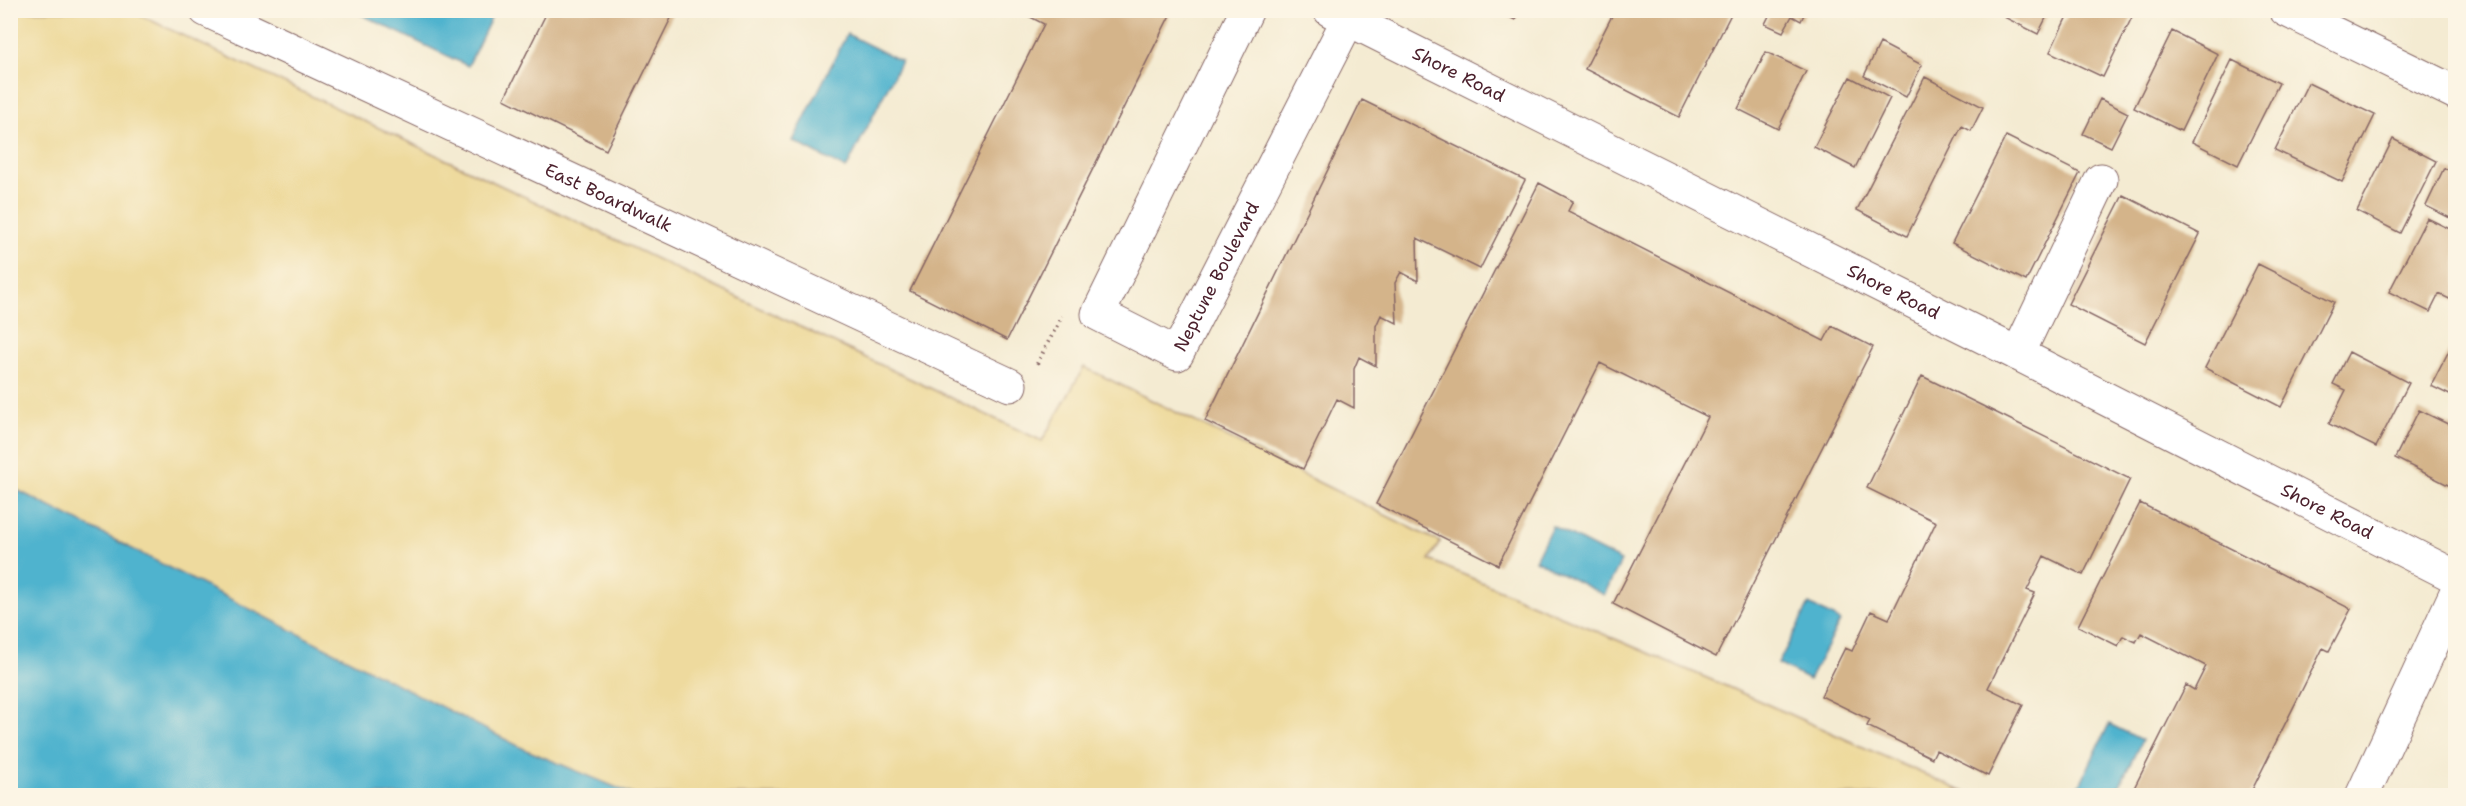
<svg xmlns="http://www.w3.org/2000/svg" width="2466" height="806" viewBox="0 0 2466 806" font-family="'Shantell Sans',sans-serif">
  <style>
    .sand { fill: #eeda9e; stroke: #9c7c64; stroke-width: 1.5 }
    .water { fill: #4fb3ce; stroke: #4c697c; stroke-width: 1.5 }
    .building { fill: #d4b48a }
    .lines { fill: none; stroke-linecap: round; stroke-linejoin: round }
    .minor-casing { stroke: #866665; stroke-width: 35 }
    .path { stroke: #866665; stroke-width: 4; stroke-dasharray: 1.5 4.5; stroke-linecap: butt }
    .minor { stroke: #fff; stroke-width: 33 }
    .labels { text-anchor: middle; stroke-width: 6; stroke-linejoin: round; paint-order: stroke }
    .street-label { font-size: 18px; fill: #4a1f2b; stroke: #fcf5e5 }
  </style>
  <rect width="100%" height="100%" fill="#fcf5e5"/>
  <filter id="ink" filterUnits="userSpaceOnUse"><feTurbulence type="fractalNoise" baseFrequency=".0167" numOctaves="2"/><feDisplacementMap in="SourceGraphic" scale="12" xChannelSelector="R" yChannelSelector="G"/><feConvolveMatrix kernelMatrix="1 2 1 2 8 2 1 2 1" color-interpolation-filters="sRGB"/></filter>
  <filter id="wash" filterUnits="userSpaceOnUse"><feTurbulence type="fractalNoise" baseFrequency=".008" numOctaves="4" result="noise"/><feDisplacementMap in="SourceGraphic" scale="24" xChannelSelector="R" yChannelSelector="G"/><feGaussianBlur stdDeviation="1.35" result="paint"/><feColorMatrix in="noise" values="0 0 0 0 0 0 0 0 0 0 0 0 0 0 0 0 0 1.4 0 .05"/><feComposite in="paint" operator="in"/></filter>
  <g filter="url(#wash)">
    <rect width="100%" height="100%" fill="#f4ebd2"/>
    <path class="sand" d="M10 11H131L1042 441 1084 367 1440 542 1429 560 1728 687 1971 795H634L524 749 11 487Z"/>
    <path class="water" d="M362 10H491L494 12 468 66 360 14Z
      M847 34 901 61 846 169 793 141Z
      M11 487 524 749 634 795H11Z
      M1552 526 1621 561 1604 595 1535 560Z
      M1809 604 1840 621 1809 680 1778 664Z
      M2109 724 2142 740 2115 795H2075Z"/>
    <g id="blocks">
      <path class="building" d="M548 10H675L606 150 504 99Z
        M1017 10H1160L1170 15 1007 340 910 291 1044 24Z
        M1496 10H1520L1515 20Z
        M1615 10H1733L1679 117 1585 69Z
        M1772 10H1806L1801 21 1792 16 1783 32 1765 24Z
        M2007 10H2050L2038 34 2004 17Z
        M2070 10H2130L2134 13 2103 77 2050 52Z
        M2172 31 2218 54 2181 131 2134 108Z
        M1880 43 1922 65 1906 97 1864 76Z
        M1766 52 1806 71 1778 129 1738 109Z
        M2232 60 2279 83 2238 165 2192 142Z
        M1850 77 1890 98 1855 168 1814 147Z
        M1925 77 1983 107 1971 131 1962 126 1907 236 1857 210Z
        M2308 83 2375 115 2342 182 2275 150Z
        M2100 99 2128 113 2111 147 2083 134Z
        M1362 100 1525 180 1480 269 1417 238 1418 281 1401 272 1395 283 1397 323 1381 315 1376 326V366L1359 357 1354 369V408L1337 399 1303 469 1205 421Z
        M2006 136 2080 173 2026 281 1952 243Z
        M2393 139 2436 161 2400 233 2357 211Z
        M2444 168 2456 173V221L2426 206Z
        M1539 183 1573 201 1568 211 1824 341 1832 326 1873 347 1716 657 1613 604 1708 417 1600 363 1498 565 1376 504Z
        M2123 195 2200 234 2145 343 2068 304Z
        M2427 218 2456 232V302L2439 294 2430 312 2389 292Z
        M2258 264 2334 302 2281 407 2205 368Z
        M2456 337V398L2431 386Z
        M2349 352 2409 383 2376 447 2329 424 2346 390 2333 384Z
        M1922 376 2130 479 2083 575 2044 556 2027 590 2035 593 1988 688 2023 705 1988 776 1936 750 1932 758 1867 726 1870 720 1821 696 1845 648 1852 651 1871 611 1889 619 1936 522 1867 488Z
        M2419 410 2456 428V480L2452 487 2395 458Z
        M2140 503 2351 609 2329 651 2323 648 2249 796H2130L2186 685 2194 690 2206 666 2141 633 2136 642 2123 636 2118 646 2078 626Z"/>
    </g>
  </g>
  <g filter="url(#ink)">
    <use href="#blocks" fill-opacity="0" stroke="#866665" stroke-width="1.5"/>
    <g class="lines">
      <defs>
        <g id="minor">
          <path id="s1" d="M206 10 1010 385"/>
          <path id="s2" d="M1247 10 1098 314 1177 354 1353 10"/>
          <path id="s3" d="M1330 10 2018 354 2456 577"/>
          <path d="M2286 10 2456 93"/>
          <path d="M2018 354 2101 180"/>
          <path d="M2362 796 2456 593"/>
        </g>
      </defs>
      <use href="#minor" class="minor-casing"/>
      <path class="path" d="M1037 364 1062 316"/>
      <use href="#minor" class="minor"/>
    </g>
  </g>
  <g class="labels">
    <g class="street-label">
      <text dy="6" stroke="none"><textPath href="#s3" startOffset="144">Shore Road</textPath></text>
      <text dy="6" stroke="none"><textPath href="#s1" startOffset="444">East Boardwalk</textPath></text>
      <text dy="6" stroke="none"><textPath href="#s2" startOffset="514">Neptune Boulevard</textPath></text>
      <text dy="6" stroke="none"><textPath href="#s3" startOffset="630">Shore Road</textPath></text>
      <text dy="6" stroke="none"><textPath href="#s3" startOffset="1116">Shore Road</textPath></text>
    </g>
  </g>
  <rect width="2466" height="806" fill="none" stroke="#fcf5e5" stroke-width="36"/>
</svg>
